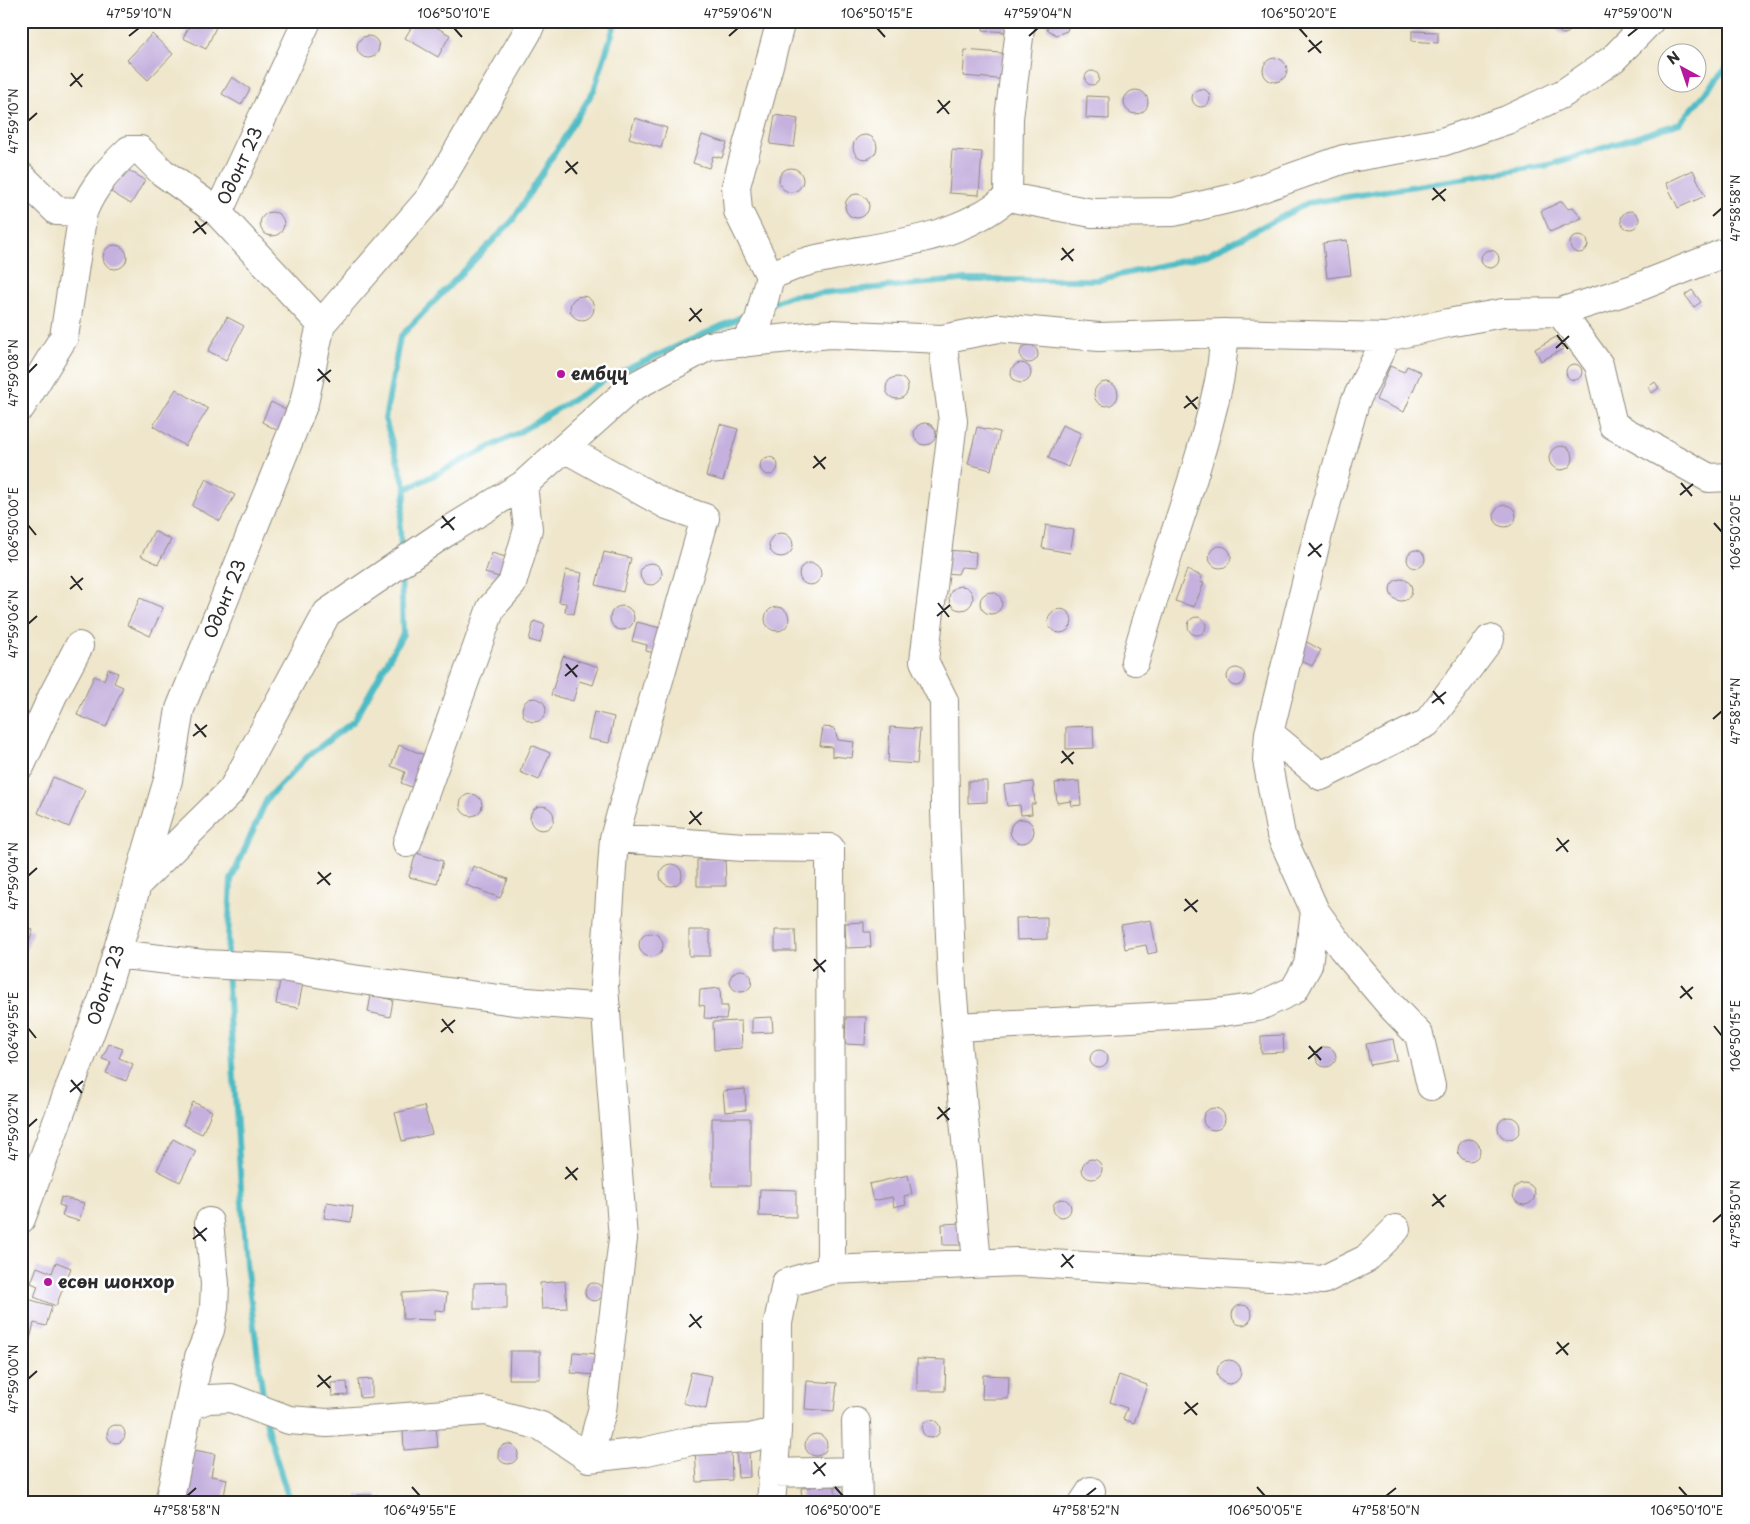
<svg xmlns="http://www.w3.org/2000/svg" width="1750" height="1524" viewBox="0 0 1750 1524" font-family="'Playpen Sans',sans-serif">
  <style>
    .lines { fill: none; stroke-linecap: round; stroke-linejoin: round }
    .stream { stroke: #4dbbc5; stroke-width: 6 }
    .building { fill: #c5b0de }
    .minor-casing { stroke: #8d887b; stroke-width: 30 }
    .minor { stroke: #fff; stroke-width: 28 }
    .ticks { fill: none; stroke: #2b2b2b; stroke-width: 2 }
    .poi-dot { fill: #b5179e; stroke: #fff; stroke-width: 2 }
    .labels { text-anchor: middle; stroke-width: 5; stroke-linejoin: round; paint-order: stroke }
    .street-label { font-size: 18px; fill: #2b2b2b; stroke: #fff }
    .poi-label { font-size: 18px; font-weight: bold; fill: #2b2b2b; stroke: #fff; text-anchor: start }
    .neatline { fill: none; stroke: #2b2b2b; stroke-width: 2 }
    .ticks-label { font-size: 12px; text-anchor: middle; fill: #2b2b2b }
  </style>
  <rect width="100%" height="100%" fill="#fff"/>
  <filter id="ink" filterUnits="userSpaceOnUse"><feTurbulence type="fractalNoise" baseFrequency=".02" numOctaves="2"/><feDisplacementMap in="SourceGraphic" scale="10" xChannelSelector="R" yChannelSelector="G"/><feConvolveMatrix kernelMatrix="1 2 1 2 8 2 1 2 1" color-interpolation-filters="sRGB"/></filter>
  <filter id="wash" filterUnits="userSpaceOnUse"><feTurbulence type="fractalNoise" baseFrequency=".0096" numOctaves="4" result="noise"/><feDisplacementMap in="SourceGraphic" scale="20" xChannelSelector="R" yChannelSelector="G"/><feGaussianBlur stdDeviation="1.12" result="paint"/><feColorMatrix in="noise" values="0 0 0 0 0 0 0 0 0 0 0 0 0 0 0 0 0 1.4 0 .05"/><feComposite in="paint" operator="in"/></filter>
  <g filter="url(#wash)">
    <rect width="100%" height="100%" fill="#efe6cb"/>
    <g class="lines">
      <path class="stream" d="M770 304 790 296 960 280H1097L1207 255 1308 203 1549 165 1680 123 1729 65
        M406 489 518 433 610 377 752 312
        M401 553 400 526 406 489 385 419 400 337 513 220 594 90 616 21
        M227 958 231 880 267 799 309 755 354 721 403 634 401 573
        M227 971 246 1264 264 1404
        M266 1419 268 1431 290 1503"/>
    </g>
    <g id="blocks">
      <path class="building" d="M1557 27a7 7 0 1 1 14 0a7 7 0 1 1-14 0Z
        M192 21H205L216 27 206 49 183 38Z
        M415 21H425L450 35 438 57 405 38Z
        M984 21H1006L1005 32 983 30Z
        M1046 21H1069V23L1067 31 1056 35 1047 29Z
        M1412 31 1438 32V43L1412 41Z
        M152 34 173 54 148 80 127 60Z
        M357 47a11 11 0 1 1 22 0a11 11 0 1 1-22 0Z
        M965 50 1012 54 1009 80 963 76Z
        M1263 70a12 12 0 1 1 24 0a12 12 0 1 1-24 0Z
        M1085 78a7 7 0 1 1 14 0a7 7 0 1 1-14 0Z
        M232 77 250 89 241 105 222 94Z
        M1192 98a9 9 0 1 1 18 0a9 9 0 1 1-18 0Z
        M1124 102a12 12 0 1 1 24 0a12 12 0 1 1-24 0Z
        M1087 96 1109 97V119L1086 118Z
        M775 115 798 119 794 147 770 144Z
        M635 118 667 128 661 148 629 138Z
        M702 135 727 143 722 158 713 156 709 168 693 163Z
        M853 147a12 12 0 1 1 24 0a12 12 0 1 1-24 0Z
        M952 150 982 152 979 195 949 193Z
        M125 168 145 180 131 204 111 192Z
        M779 180a12 12 0 1 1 24 0a12 12 0 1 1-24 0Z
        M1693 170 1705 196 1678 208 1666 183Z
        M845 206a12 12 0 1 1 24 0a12 12 0 1 1-24 0Z
        M1562 201 1568 209 1573 207 1582 218 1550 232 1541 211Z
        M1621 220a9 9 0 1 1 18 0a9 9 0 1 1-18 0Z
        M260 224a12 12 0 1 1 24 0a12 12 0 1 1-24 0Z
        M1570 244a9 9 0 1 1 18 0a9 9 0 1 1-18 0Z
        M1347 240 1351 275 1327 278 1323 243Z
        M103 257a12 12 0 1 1 24 0a12 12 0 1 1-24 0Z
        M1481 259a9 9 0 1 1 18 0a9 9 0 1 1-18 0Z
        M1692 290 1701 302 1694 307 1685 295Z
        M570 308a12 12 0 1 1 24 0a12 12 0 1 1-24 0Z
        M227 317 244 326 226 360 208 351Z
        M1556 337 1563 349 1541 361 1535 349Z
        M1020 354a9 9 0 1 1 18 0a9 9 0 1 1-18 0Z
        M1011 373a10 10 0 1 1 20 0a10 10 0 1 1-20 0Z
        M1566 372a8 8 0 1 1 16 0a8 8 0 1 1-16 0Z
        M1390 366 1404 372 1407 366 1421 372 1404 412 1376 400Z
        M886 388a11 11 0 1 1 22 0a11 11 0 1 1-22 0Z
        M1655 382 1659 388 1652 393 1648 387Z
        M1094 394a12 12 0 1 1 24 0a12 12 0 1 1-24 0Z
        M176 389 208 409 185 446 153 426Z
        M271 402 291 412 280 432 262 422Z
        M914 434a11 11 0 1 1 22 0a11 11 0 1 1-22 0Z
        M720 424 738 429 723 481 706 476Z
        M1062 425 1081 433 1068 467 1048 458Z
        M977 427 1000 432 991 470 968 464Z
        M1549 458a12 12 0 1 1 24 0a12 12 0 1 1-24 0Z
        M760 466a9 9 0 1 1 18 0a9 9 0 1 1-18 0Z
        M206 479 235 495 220 521 192 506Z
        M1494 516a11 11 0 1 1 22 0a11 11 0 1 1-22 0Z
        M1046 525 1074 530 1070 553 1042 548Z
        M154 531 171 540 158 564 141 556Z
        M769 545a12 12 0 1 1 24 0a12 12 0 1 1-24 0Z
        M1209 557a11 11 0 1 1 22 0a11 11 0 1 1-22 0Z
        M1407 559a9 9 0 1 1 18 0a9 9 0 1 1-18 0Z
        M944 550 976 552 975 568 961 567 958 574 942 573Z
        M604 552 631 558 623 592 596 585Z
        M492 553 509 558 503 578 485 573Z
        M640 574a11 11 0 1 1 22 0a11 11 0 1 1-22 0Z
        M799 574a11 11 0 1 1 22 0a11 11 0 1 1-22 0Z
        M566 570 582 573 574 614 565 612 566 603 559 602Z
        M1187 570 1202 576 1200 582 1204 583 1194 607 1175 601Z
        M1390 590a11 11 0 1 1 22 0a11 11 0 1 1-22 0Z
        M949 598a12 12 0 1 1 24 0a12 12 0 1 1-24 0Z
        M980 603a11 11 0 1 1 22 0a11 11 0 1 1-22 0Z
        M140 598 163 608 150 636 127 625Z
        M610 618a12 12 0 1 1 24 0a12 12 0 1 1-24 0Z
        M765 619a12 12 0 1 1 24 0a12 12 0 1 1-24 0Z
        M1048 621a12 12 0 1 1 24 0a12 12 0 1 1-24 0Z
        M1188 626a9 9 0 1 1 18 0a9 9 0 1 1-18 0Z
        M534 621 545 625 540 643 529 640Z
        M637 622 660 628 654 653 646 651 647 645 632 641Z
        M1307 642 1321 650 1312 666 1298 659Z
        M563 656 599 667 593 685 579 681 573 701 551 695Z
        M1227 677a9 9 0 1 1 18 0a9 9 0 1 1-18 0Z
        M108 669 118 673 114 683 123 687 106 727 77 715 94 676 104 680Z
        M522 710a12 12 0 1 1 24 0a12 12 0 1 1-24 0Z
        M594 712 614 717 609 743 588 739Z
        M1093 726 1094 748 1066 749V727Z
        M823 727 834 728 838 740 854 742 852 758 832 756V747L820 746Z
        M890 727 920 729 917 764 888 762Z
        M399 745 427 756 414 788 401 783 405 772 391 766Z
        M532 745 550 753 539 780 520 772Z
        M53 777 85 790 69 827 38 813Z
        M968 781H987V802L968 803Z
        M1079 781 1081 805 1071 806 1072 801 1057 803 1055 783Z
        M1033 782 1035 804H1031L1032 814 1021 815 1020 805 1007 806 1004 785Z
        M460 805a11 11 0 1 1 22 0a11 11 0 1 1-22 0Z
        M530 818a12 12 0 1 1 24 0a12 12 0 1 1-24 0Z
        M1010 831a12 12 0 1 1 24 0a12 12 0 1 1-24 0Z
        M416 853 443 861 437 884 409 877Z
        M725 859 726 886H697V860Z
        M660 875a11 11 0 1 1 22 0a11 11 0 1 1-22 0Z
        M473 866 508 879 500 898 466 885Z
        M1047 917V939L1017 940 1016 918Z
        M1151 920 1157 952 1148 954 1146 945 1125 949 1121 925Z
        M864 922V932H870L871 947 846 948 845 923Z
        M21 926 33 930 22 963H21Z
        M689 930H710V956H689Z
        M775 930H795L796 951H775Z
        M639 945a12 12 0 1 1 24 0a12 12 0 1 1-24 0Z
        M730 981a11 11 0 1 1 22 0a11 11 0 1 1-22 0Z
        M281 974 304 978 298 1008 276 1004Z
        M720 988 721 1006H728L726 1019 704 1018 705 1006 699 1005 700 990Z
        M371 995 393 1000 390 1017 368 1012Z
        M772 1017 773 1032 752 1033V1018Z
        M846 1017H866L865 1045 845 1044Z
        M741 1021 742 1048 714 1050 713 1022Z
        M1283 1035 1284 1052 1261 1053V1036Z
        M1393 1039 1397 1060 1370 1065 1366 1044Z
        M109 1044 123 1049 119 1058 133 1064 126 1081 106 1073 111 1062 102 1059Z
        M1316 1057a10 10 0 1 1 20 0a10 10 0 1 1-20 0Z
        M1090 1059a9 9 0 1 1 18 0a9 9 0 1 1-18 0Z
        M745 1089 746 1110 725 1112 723 1091Z
        M193 1102 212 1111 202 1134 183 1125Z
        M424 1106 432 1134 402 1141 395 1113Z
        M1203 1119a11 11 0 1 1 22 0a11 11 0 1 1-22 0Z
        M1498 1128a11 11 0 1 1 22 0a11 11 0 1 1-22 0Z
        M712 1118H750V1186H712Z
        M173 1139 196 1151 180 1182 157 1170Z
        M1458 1150a11 11 0 1 1 22 0a11 11 0 1 1-22 0Z
        M1082 1169a10 10 0 1 1 20 0a10 10 0 1 1-20 0Z
        M908 1175 912 1194 904 1196 906 1204 894 1207 892 1197 873 1201 869 1184Z
        M1513 1194a11 11 0 1 1 22 0a11 11 0 1 1-22 0Z
        M760 1189 796 1190V1217L759 1216Z
        M61 1197 84 1203 79 1221 62 1216 65 1207 59 1205Z
        M1053 1208a9 9 0 1 1 18 0a9 9 0 1 1-18 0Z
        M327 1202 353 1206 351 1222 324 1218Z
        M962 1223 963 1245H943L942 1224Z
        M56 1262 71 1268 56 1306 34 1297 38 1286 31 1283 37 1267 52 1273Z
        M565 1281 567 1308 542 1309 540 1283Z
        M507 1282V1309H474V1283Z
        M585 1292a9 9 0 1 1 18 0a9 9 0 1 1-18 0Z
        M431 1291 447 1293 445 1311 435 1310V1320L403 1319 402 1293Z
        M21 1297 52 1306 46 1326 34 1323 28 1347 21 1345Z
        M1232 1315a10 10 0 1 1 20 0a10 10 0 1 1-20 0Z
        M510 1351H540V1379H509Z
        M573 1352 598 1354 596 1375 571 1373Z
        M917 1359 946 1360 945 1391H917Z
        M1217 1372a12 12 0 1 1 24 0a12 12 0 1 1-24 0Z
        M691 1372 712 1376 706 1409 683 1403Z
        M983 1375 1009 1376 1008 1399H982Z
        M1119 1375 1147 1385 1134 1423 1123 1419 1127 1408 1110 1402Z
        M372 1379V1397L360 1398 358 1380Z
        M807 1381 837 1383 834 1411 805 1409Z
        M347 1382 348 1395 332 1396 331 1383Z
        M922 1429a9 9 0 1 1 18 0a9 9 0 1 1-18 0Z
        M107 1434a9 9 0 1 1 18 0a9 9 0 1 1-18 0Z
        M436 1427 438 1447 404 1450 403 1430Z
        M805 1445a11 11 0 1 1 22 0a11 11 0 1 1-22 0Z
        M498 1454a10 10 0 1 1 20 0a10 10 0 1 1-20 0Z
        M749 1447 750 1477 738 1478 736 1448Z
        M189 1449 215 1454 211 1476 227 1479 223 1502 204 1498 203 1503H179Z
        M731 1449 732 1480 697 1482 695 1451Z
        M834 1481 837 1503 802 1501 801 1488 812 1487 813 1483Z
        M357 1495H378V1503H357Z
        M903 1499V1503H879V1500Z"/>
    </g>
  </g>
  <g filter="url(#ink)">
    <use href="#blocks" fill-opacity="0" stroke="#8d887b" stroke-width="1"/>
    <g class="lines">
      <defs>
        <path id="minor" d="M21 176 57 211 83 212C93 187 109 169 129 150H140L162 172 219 213
          M1008 197 1092 213 1174 212 1237 197 1344 159 1442 142 1507 120 1564 93 1613 59 1650 21
          M770 276C784 270 799 263 813 260 879 245 954 243 1008 197L1009 118 1021 21
          M1560 312 1599 365 1613 425 1709 478 1729 477
          M321 324 430 198 527 33 532 21
          M1387 337 1355 402 1319 530 1269 733 1267 760 1281 835 1315 911 1342 948 1392 1007 1419 1035 1431 1086
          M942 339 953 421 924 661 944 701 945 811 952 986 977 1263
          M745 343 759 320 770 276 738 211 736 186 781 21
          M21 407 64 337 83 212
          M1135 661C1160 569 1197 480 1218 386 1222 369 1223 350 1225 333
          M1269 733 1321 776 1427 723 1490 639
          M21 765 53 695 79 646
          M614 838 744 847 830 848 831 1270
          M407 843 491 608 512 584 528 529 523 485
          M137 884 232 790 327 613 445 533 523 485 631 388 709 346 830 334 942 339 999 328 1099 337 1225 333 1387 337 1448 323 1503 313 1560 312 1636 288 1729 251
          M116 954 204 964 288 968 346 978 514 1001 606 1008
          M956 1027 1209 1014 1258 1007 1294 990 1308 965 1315 911
          M21 1219 105 993 168 780 180 709 304 403 321 324 218 213 307 21
          M189 1406 208 1399 231 1398 289 1420 327 1423 485 1411 541 1426 589 1458 602 1411 623 1239 604 986 614 838 705 518 667 505 564 448
          M856 1422 858 1503
          M589 1458 643 1452 691 1441 750 1438 777 1431
          M772 1473 857 1471
          M169 1503 199 1357 210 1330 214 1308 215 1284 209 1222
          M771 1503 777 1431 778 1323 786 1283 831 1270 1016 1262 1323 1280 1366 1259 1396 1229
          M1083 1503 1091 1491"/>
      </defs>
      <use href="#minor" class="minor-casing"/>
      <use href="#minor" class="minor"/>
    </g>
  </g>
  <path class="ticks" d="M454 28 462 37M877 28 885 37M1299 28 1307 37M129 36 139 28M729 36 738 28M1029 36 1038 28M1628 36 1638 28M1309 40 1321 53M1308 52 1322 41M71 73 82 87M70 86 83 74M938 100 949 114M937 113 950 101M28 121 37 113M566 161 577 174M565 173 578 162M1433 188 1445 201M1432 200 1446 189M1713 216 1722 208M195 221 206 234M193 233 207 222M1062 248 1073 261M1061 260 1074 249M690 308 701 322M689 321 702 309M1557 335 1568 349M1556 348 1569 336M318 369 330 382M28 373 37 364M317 381 331 370M1186 396 1197 409M1184 408 1198 397M814 456 825 469M813 468 826 457M1681 483 1692 496M1680 495 1693 484M442 516 454 530M1714 523 1722 532M28 525 36 535M441 528 455 517M1309 543 1321 557M1308 556 1322 544M71 576 82 590M70 589 83 578M938 603 949 617M937 616 950 605M28 624 37 616M566 664 577 677M565 676 578 665M1433 691 1444 704M1432 703 1446 692M1713 719 1722 711M195 724 206 737M193 736 207 725M1062 751 1073 764M1061 763 1074 752M690 811 701 825M689 824 702 812M1557 838 1568 852M1556 851 1569 840M318 872 330 885M28 876 37 868M317 884 331 873M1185 899 1197 912M1184 911 1198 900M814 959 825 972M813 971 826 960M1681 986 1692 999M1680 998 1693 987M442 1019 453 1033M1714 1026 1722 1036M28 1028 36 1038M441 1032 455 1020M1309 1046 1321 1060M1308 1059 1322 1047M71 1080 82 1093M70 1092 83 1081M938 1107 949 1120M937 1119 950 1108M28 1127 37 1119M566 1167 577 1180M565 1179 578 1168M1433 1194 1444 1207M1432 1206 1446 1195M1713 1222 1722 1214M194 1227 206 1241M193 1239 207 1228M1062 1254 1073 1268M1061 1267 1074 1255M690 1314 701 1328M689 1327 702 1316M1557 1342 1568 1355M1556 1354 1569 1343M318 1375 330 1388M28 1379 37 1371M317 1387 331 1376M1185 1402 1197 1415M1184 1414 1198 1403M814 1462 825 1476M813 1474 826 1463M412 1487 420 1496M835 1487 843 1496M1257 1487 1265 1496M1679 1487 1687 1496M187 1496 196 1488M1086 1496 1096 1488M1386 1496 1396 1488"/>
  <g class="poi-dot">
    <circle cx="561" cy="374" r="5"/>
    <circle cx="48" cy="1282" r="5"/>
  </g>
  <g class="labels">
    <g class="street-label">
      <text transform="translate(240 166) rotate(-65)" y="6">Одонт 23</text>
      <text transform="translate(225 599) rotate(-68)" y="6">Одонт 23</text>
      <text transform="translate(106 985) rotate(-72)" y="6">Одонт 23</text>
    </g>
    <g class="poi-label">
      <text x="571" y="380">ембүү</text>
      <text x="58" y="1288">есөн шонхор</text>
    </g>
  </g>
  <rect width="1750" height="1524" fill="none" stroke="#fff" stroke-width="55"/>
  <g transform="translate(1682 68) rotate(320)"><circle r="24" fill="#ffffff" stroke="#aaaaaa"/>
  <path d="M0-4L9 19L0 12L-9 19Z" fill="#b5179e"/>
  <text y="-8" font-size="14" font-weight="bold" text-anchor="middle" fill="#2b2b2b">N</text>
  </g>
  <rect x="28" y="28" width="1694" height="1468" class="neatline"/>
  <g class="ticks-label">
    <text x="139" y="18">47°59'10"N</text>
    <text x="454" y="18">106°50'10"E</text>
    <text x="738" y="18">47°59'06"N</text>
    <text x="877" y="18">106°50'15"E</text>
    <text x="1038" y="18">47°59'04"N</text>
    <text x="1299" y="18">106°50'20"E</text>
    <text x="1638" y="18">47°59'00"N</text>
    <text transform="translate(14 121) rotate(-90)" y="4">47°59'10"N</text>
    <text transform="translate(1736 208) rotate(-90)" y="4">47°58'58"N</text>
    <text transform="translate(14 373) rotate(-90)" y="4">47°59'08"N</text>
    <text transform="translate(14 525) rotate(-90)" y="4">106°50'00"E</text>
    <text transform="translate(1736 532) rotate(-90)" y="4">106°50'20"E</text>
    <text transform="translate(14 624) rotate(-90)" y="4">47°59'06"N</text>
    <text transform="translate(1736 711) rotate(-90)" y="4">47°58'54"N</text>
    <text transform="translate(14 876) rotate(-90)" y="4">47°59'04"N</text>
    <text transform="translate(14 1028) rotate(-90)" y="4">106°49'55"E</text>
    <text transform="translate(1736 1036) rotate(-90)" y="4">106°50'15"E</text>
    <text transform="translate(14 1127) rotate(-90)" y="4">47°59'02"N</text>
    <text transform="translate(1736 1214) rotate(-90)" y="4">47°58'50"N</text>
    <text transform="translate(14 1379) rotate(-90)" y="4">47°59'00"N</text>
    <text x="187" y="1515">47°58'58"N</text>
    <text x="420" y="1515">106°49'55"E</text>
    <text x="843" y="1515">106°50'00"E</text>
    <text x="1086" y="1515">47°58'52"N</text>
    <text x="1265" y="1515">106°50'05"E</text>
    <text x="1386" y="1515">47°58'50"N</text>
    <text x="1687" y="1515">106°50'10"E</text>
  </g>
</svg>
